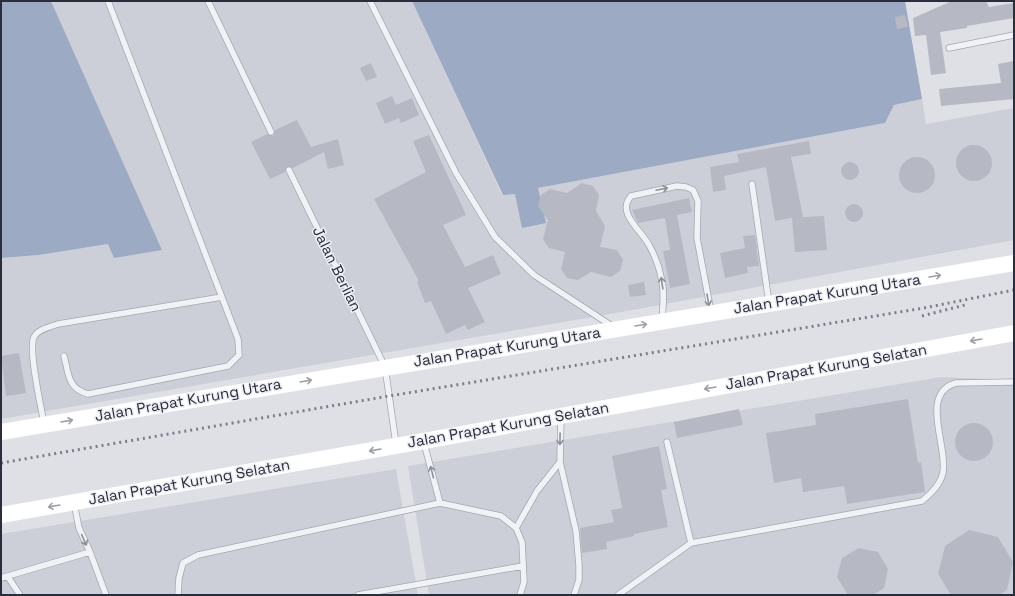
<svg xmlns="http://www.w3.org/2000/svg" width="1015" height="596" viewBox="0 0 1015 596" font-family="'Space Grotesk',sans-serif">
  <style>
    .built { fill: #cccfd8 }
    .water { fill: #9caac4 }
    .building { fill: #b6b9c3 }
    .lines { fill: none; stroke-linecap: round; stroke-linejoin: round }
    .lane-casing { stroke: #a4a7b0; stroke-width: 7 }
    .lane { stroke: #f0f2f5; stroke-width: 5.5 }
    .secondary { stroke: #fff; stroke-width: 16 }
    .rail { stroke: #797e8f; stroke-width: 3; stroke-dasharray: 2 4; stroke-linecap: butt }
    .oneway { stroke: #8c9098 }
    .oneway2 { stroke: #9fa0a7 }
    .labels { text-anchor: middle; stroke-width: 3; stroke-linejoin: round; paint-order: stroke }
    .street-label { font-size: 15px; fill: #292d3c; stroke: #edeff4 }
  </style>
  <rect width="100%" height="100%" fill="#dee0e6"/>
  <path class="built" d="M51 1H412L502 195 515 193 523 228 538 188 885 123 894 105 922 99 926 124 1014 108V240L627 311 1 419V258L39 255 108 244 162 250Z
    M941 377 1014 380V595H429L408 466Z
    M396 469 418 595H1V534Z"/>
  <path class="water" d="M1 1H51L162 250 114 258 108 244 39 255 1 258Z
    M412 1H905L922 99 894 105 885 123 538 188 546 223 522 228 515 194 503 195Z"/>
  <path class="building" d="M952 1H986L989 7 1014 3V18L967 26V28L940 32 946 73 931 75 926 35 915 36 913 18Z
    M905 15 908 27 897 29 895 17Z
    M1014 61V99L941 106 939 89 1001 83 998 64Z
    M371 63 377 77 366 81 360 68Z
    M392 96 396 105 412 98 419 115 401 123 399 118 385 124 376 103Z
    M297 120 311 147 338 139 344 165 328 169 324 152 293 168 287 166 285 172 270 179 251 142 267 134 273 136 275 130Z
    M429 135 466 215 443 225 465 267 493 255 501 274 468 288 485 322 468 330 465 325 446 334 431 301 425 303 417 282 419 281 374 199 426 172 413 141Z
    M809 141 811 154 791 157 803 217 824 216 827 250 795 252 792 218 775 221 766 167 724 176 726 190 713 192 710 167 739 162 737 154Z
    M956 163a18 18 0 1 1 36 0a18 18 0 1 1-36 0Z
    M899 175a18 18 0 1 1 36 0a18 18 0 1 1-36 0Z
    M841 171a9 9 0 1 1 18 0a9 9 0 1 1-18 0Z
    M582 183 593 186 599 195 596 211 605 226 600 247 617 250 623 260 620 271 611 277 591 272 578 280 567 278 561 269 565 252 549 248 543 239 548 220 538 206 541 195 550 189 567 193Z
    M689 198 692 212 677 215 690 284 670 288 663 251 670 250 665 218 638 223 632 210Z
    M845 213a9 9 0 1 1 18 0a9 9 0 1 1-18 0Z
    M755 235 759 266 747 267 748 273 725 278 720 253 745 248 743 236Z
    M644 282 646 295 630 297 628 285Z
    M19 353 26 393 6 396 1 356Z
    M908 399 918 463 921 462 925 492 847 504 844 486 803 492 801 478 774 483 766 433 816 425 815 414Z
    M739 409 743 425 677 438 674 422Z
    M955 442a19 19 0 1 1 38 0a19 19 0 1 1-38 0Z
    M659 446 667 489 661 490 668 527 634 534V536L606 542 607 549 582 553 580 528 614 522 611 510 622 508 612 456Z
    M969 530 998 537 1013 562 1007 590 999 595H951L938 574 945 546Z
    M859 548 878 552 888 569 884 588 873 595H848L837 577 842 558Z"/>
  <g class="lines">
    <defs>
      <path id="lane" d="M208 1 271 132
        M370 1 456 173 495 237 534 275 612 326
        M949 48 1014 35
        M289 170 385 367 396 444
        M752 184 769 303
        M662 319C663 306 665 290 661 277 659 266 654 254 649 245 641 230 616 213 631 196L677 186 686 187 693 190 698 201 697 238 711 312
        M64 356C69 374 67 388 88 394L228 366 239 355 238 339 108 1
        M561 418 560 462 576 531 579 565V580L574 595
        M44 423C41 407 28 349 34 337 38 329 50 327 58 324L222 297
        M667 442 691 543 922 501C932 493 941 484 943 472 948 447 919 393 956 383L1014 382
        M424 443 440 503
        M516 528 537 491 560 462
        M90 552 106 595
        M8 577 20 595
        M1 578 90 552 79 528 74 503
        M178 595 179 578 183 563 198 555 440 503 501 516 516 528 522 542 524 582 520 595
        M358 595 523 566
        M618 595 691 543"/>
    </defs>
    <use href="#lane" class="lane-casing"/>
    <use href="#lane" class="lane"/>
    <path class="secondary" d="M1 432 1014 263
      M1 515 424 441 1014 333"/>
    <path class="rail" d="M922 316 965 305
      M1 463 389 396 924 308 1014 290"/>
  </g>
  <defs><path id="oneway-shaft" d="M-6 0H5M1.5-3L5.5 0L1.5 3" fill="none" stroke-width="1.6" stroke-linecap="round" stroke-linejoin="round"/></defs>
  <g class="oneway">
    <use href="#oneway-shaft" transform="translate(662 189) rotate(-12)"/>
    <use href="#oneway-shaft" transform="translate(662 283) rotate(-98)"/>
    <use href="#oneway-shaft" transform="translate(708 300) rotate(80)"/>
    <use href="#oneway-shaft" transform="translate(560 439) rotate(91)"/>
    <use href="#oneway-shaft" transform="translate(432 472) rotate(-104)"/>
    <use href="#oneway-shaft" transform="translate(84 540) rotate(67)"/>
  </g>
  <g class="oneway2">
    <use href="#oneway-shaft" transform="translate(935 276) rotate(-9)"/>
    <use href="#oneway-shaft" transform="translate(641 325) rotate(-9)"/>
    <use href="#oneway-shaft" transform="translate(976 340) rotate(170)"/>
    <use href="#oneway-shaft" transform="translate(306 381) rotate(-10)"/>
    <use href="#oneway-shaft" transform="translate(710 388) rotate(170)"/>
    <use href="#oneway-shaft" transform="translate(67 421) rotate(-10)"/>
    <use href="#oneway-shaft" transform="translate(375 450) rotate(170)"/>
    <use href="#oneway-shaft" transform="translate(54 506) rotate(170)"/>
  </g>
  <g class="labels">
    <g class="street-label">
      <text transform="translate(337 269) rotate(64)" y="5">Jalan Berlian</text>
      <text transform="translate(827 294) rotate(-9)" y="5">Jalan Prapat Kurung Utara</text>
      <text transform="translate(507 347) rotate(-9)" y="5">Jalan Prapat Kurung Utara</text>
      <text transform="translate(826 367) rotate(-10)" y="5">Jalan Prapat Kurung Selatan</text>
      <text transform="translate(188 400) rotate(-10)" y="5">Jalan Prapat Kurung Utara</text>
      <text transform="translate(508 425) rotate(-10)" y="5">Jalan Prapat Kurung Selatan</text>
      <text transform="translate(189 482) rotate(-10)" y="5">Jalan Prapat Kurung Selatan</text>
    </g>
  </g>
  <rect width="1015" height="596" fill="none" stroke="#292d3c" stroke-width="4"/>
</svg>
